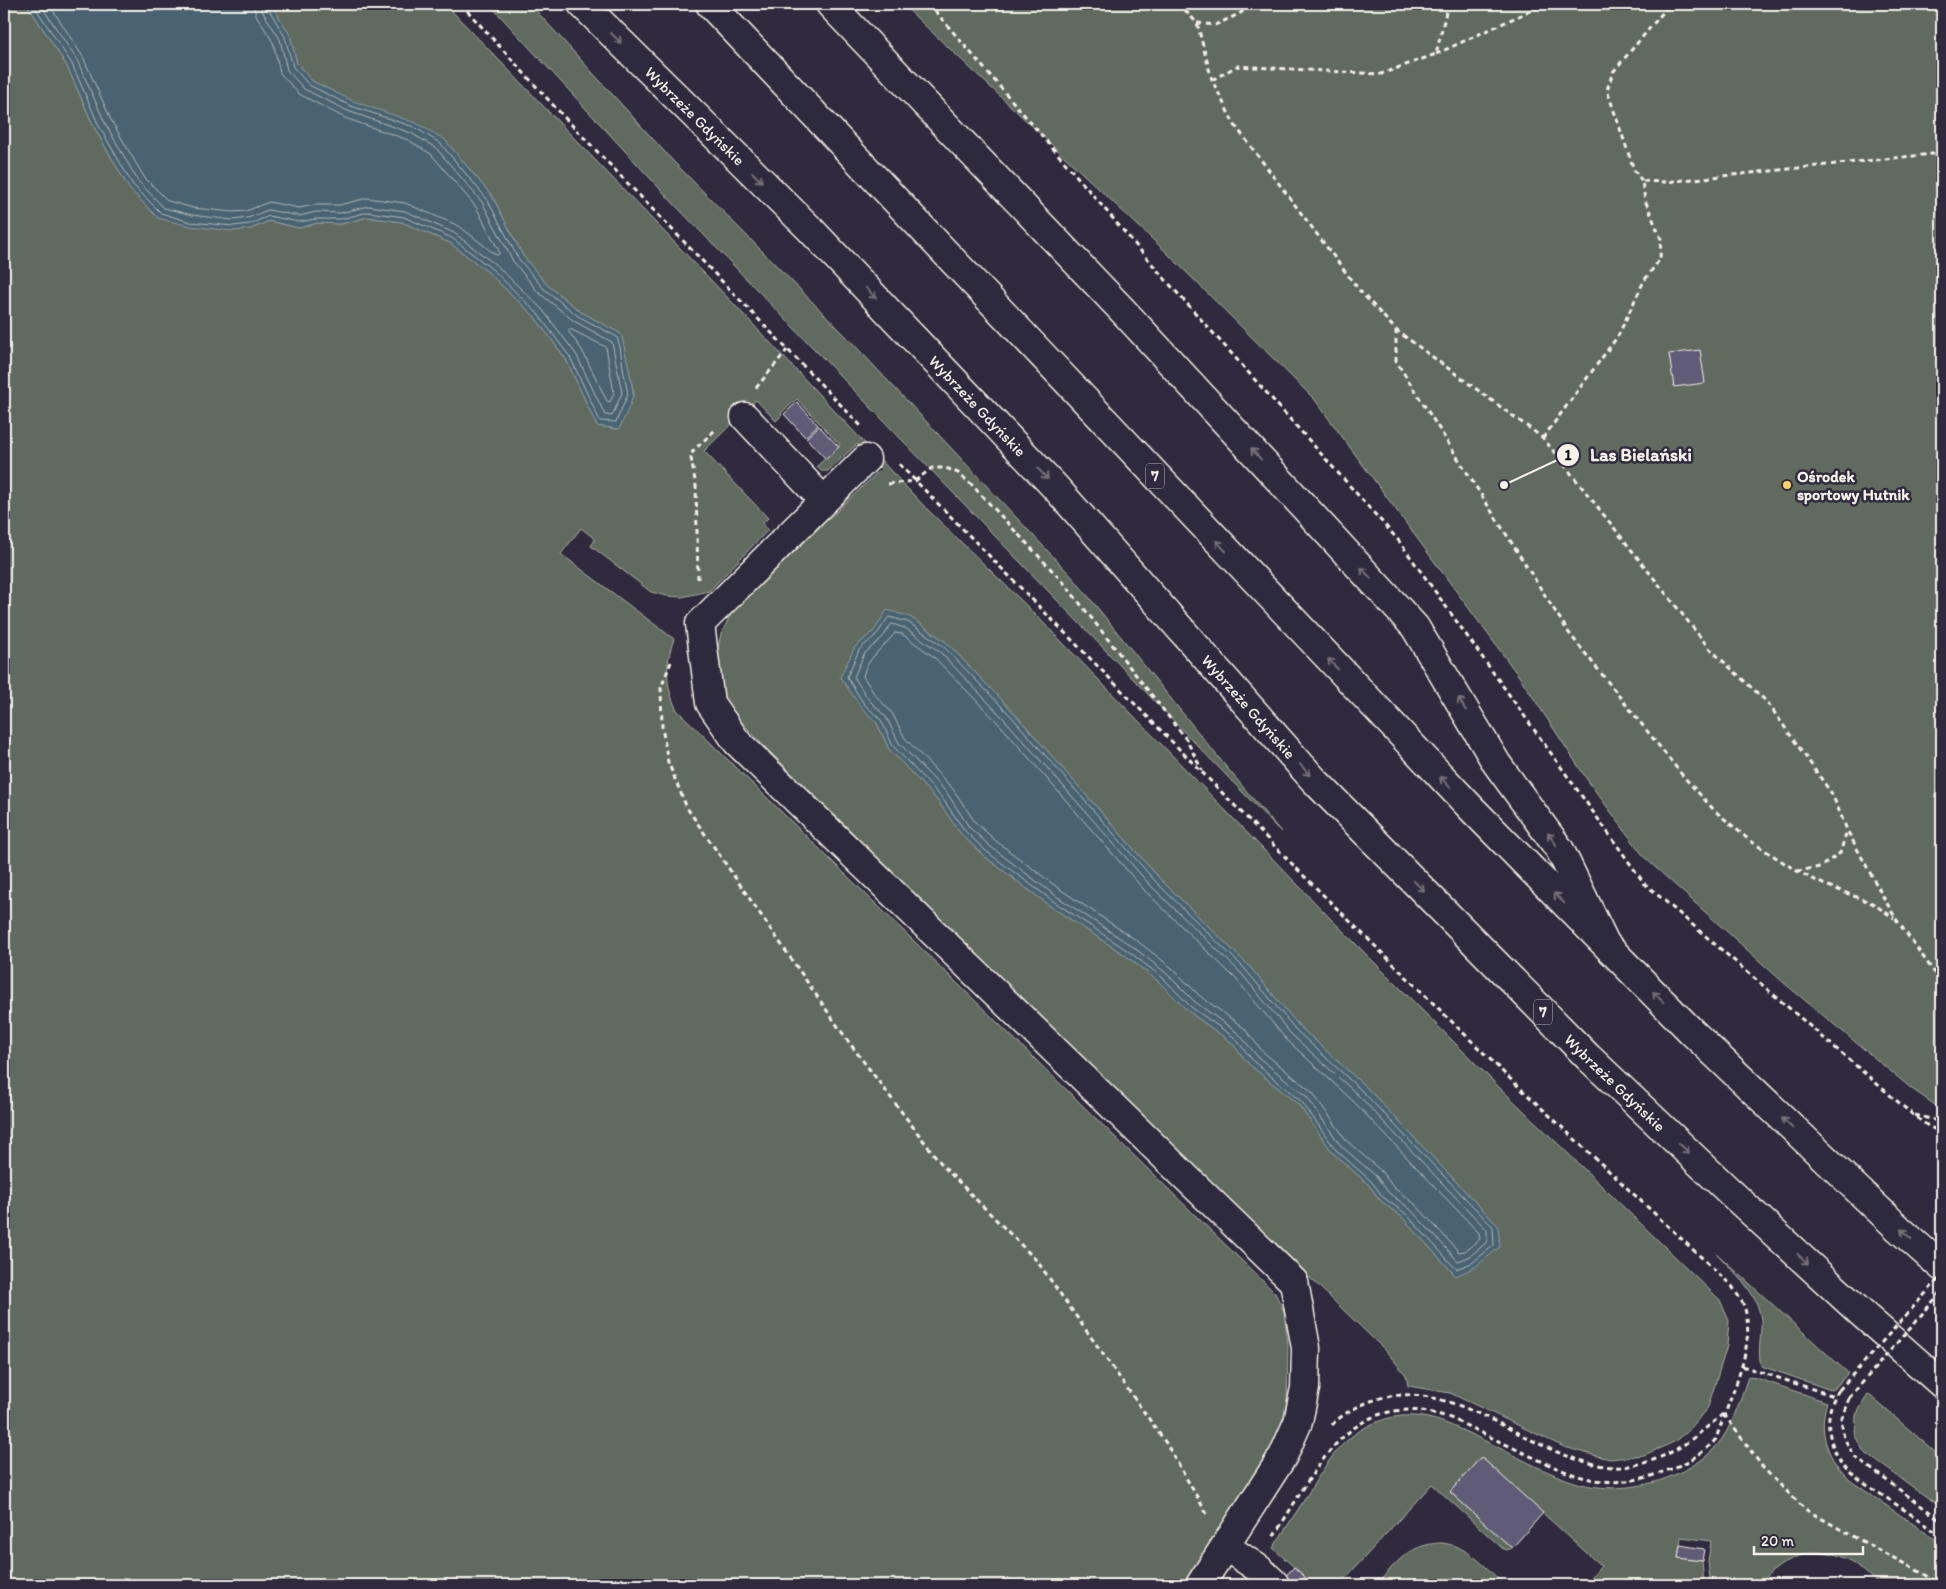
<svg xmlns="http://www.w3.org/2000/svg" width="1946" height="1589" viewBox="0 0 1946 1589" font-family="Itim,sans-serif">
  <style>
    .green { fill: #616a5e; stroke: #aaaea3; fill-rule: evenodd }
    .water { fill: #4a6372; stroke: #8e9ca1 }
    .lines { fill: none; stroke-linecap: round; stroke-linejoin: round }
    .shore { stroke: #b0b8b9; stroke-width: 1 }
    .building { fill: #605b78; stroke: #f4f1e8 }
    .minor-casing { stroke: #f4f1e8; stroke-width: 31 }
    .highway-casing { stroke: #f4f1e8; stroke-width: 31 }
    .path { stroke: #f4f1e8; stroke-width: 3; stroke-dasharray: 5 4; stroke-linecap: butt }
    .minor { stroke: #2f2a3d; stroke-width: 28 }
    .highway { stroke: #2f2a3d; stroke-width: 28 }
    .path-bridge { stroke: #f4f1e8; stroke-width: 3; stroke-dasharray: 5 4; stroke-linecap: butt }
    .oneway { stroke: #747079 }
    .poi-dot { fill: #ffd166; stroke: #2f2a3d; stroke-width: 2 }
    .labels { text-anchor: middle; stroke-width: 5; stroke-linejoin: round; paint-order: stroke }
    .shield { fill: #2f2a3d; stroke: #b9b5b5; stroke-width: 1 }
    .shield-label { font-size: 15px; font-weight: bold; fill: #f4f1e8 }
    .street-label { font-size: 16px; fill: #f4f1e8; stroke: #2f2a3d }
    .poi-label { font-size: 16px; font-weight: bold; fill: #f4f1e8; stroke: #2f2a3d; text-anchor: start }
    .leader { fill: none; stroke: #f4f1e8; stroke-width: 2 }
    .callout-dot { fill: #f4f1e8; stroke: #2f2a3d; stroke-width: 2 }
    .mark-label { font-size: 15px; text-anchor: middle; font-weight: bold; fill: #111 }
    .callout-label { font-size: 18px; text-anchor: middle; font-weight: bold; fill: #f4f1e8; stroke: #2f2a3d; stroke-width: 5; stroke-linejoin: round; paint-order: stroke }
  </style>
  <rect width="100%" height="100%" fill="#2f2a3d"/>
  <filter id="ink" filterUnits="userSpaceOnUse"><feTurbulence type="fractalNoise" baseFrequency=".02" numOctaves="2"/><feDisplacementMap in="SourceGraphic" scale="10" xChannelSelector="R" yChannelSelector="G"/><feConvolveMatrix kernelMatrix="1 2 1 2 8 2 1 2 1" color-interpolation-filters="sRGB"/></filter>
  <g filter="url(#ink)">
    <path class="green" d="M4 4H27L67 66 95 129 129 188 158 218 251 229 269 221 299 228 317 223 341 224 367 217 402 222 450 243 489 273 534 316 566 359 597 426 618 429 634 394 621 334 581 312 547 285 523 256 492 196 444 139 352 101 312 81 297 64 290 35 271 4H445L730 300 924 506 1029 608 1329 917 1497 1085 1720 1300 1729 1321 1727 1346 1708 1407 1691 1428 1674 1442 1644 1455 1610 1459 1589 1454 1564 1447 1450 1393 1408 1386 1406 1375 1385 1350 1203 1175 763 745 724 703 718 672 717 652 721 634 733 610 881 469 857 444 828 471H821L817 466 840 445 797 399 781 413 782 415 776 421 756 400 704 451 768 518 763 523 768 530 709 591 682 597 667 596 651 592 591 546 595 539 581 528 561 554 674 639C665 663 665 687 677 710L1275 1293 1284 1311 1288 1344 1287 1412 1272 1449 1184 1585H4ZM910 617 946 642 1014 713 1159 878 1249 966 1299 1026 1367 1088 1498 1226 1456 1276 1402 1217 1381 1201 1368 1184 1333 1153 1299 1105 1250 1065 1231 1042 1188 1011 1159 982 1125 955 1050 906 984 856 961 834 938 801 889 749 877 723 861 707 855 647 874 631Z
      M489 4H530L673 161 846 336 1075 580 1223 763 1281 832 674 204Z
      M902 4H1942V1110L1912 1089 1784 983 1645 858 1588 781 1521 679 1315 400 1165 251Z
      M1716 1253 1848 1373 1836 1387 1831 1390 1761 1366C1757 1349 1762 1337 1761 1320 1758 1292 1734 1272 1716 1253Z
      M1748 1377 1756 1378 1827 1402C1817 1433 1828 1460 1851 1481L1942 1544V1585H1908L1905 1583 1903 1585H1879C1870 1577 1862 1568 1852 1562 1817 1540 1783 1558 1758 1585H1716L1710 1579 1708 1561 1711 1541 1681 1537 1678 1558 1702 1561 1704 1584 1702 1581 1698 1585H1585L1601 1566 1481 1457 1450 1492 1512 1548 1507 1550 1503 1549 1432 1484 1339 1585H1299L1306 1578 1273 1548C1285 1530 1296 1512 1308 1494 1324 1467 1340 1439 1370 1425 1412 1405 1443 1421 1481 1439 1513 1454 1546 1474 1581 1484 1609 1491 1640 1488 1667 1478 1723 1456 1730 1430 1748 1377Z
      M1868 1394 1942 1458V1508L1864 1452 1855 1436 1856 1415Z
      M1441 1543C1468 1545 1486 1568 1505 1585H1376C1396 1563 1409 1544 1441 1543Z"/>
    <path class="water" d="M27 4H271L290 35 297 64 312 81 353 101 416 123 444 139 492 196 523 256 547 285 581 312 621 334C623 341 634 390 633 396 630 407 624 418 619 429L597 426 566 359 534 316 489 273 450 243 402 222 367 217 341 224 317 223 299 228 269 221 251 229 233 231 190 226 158 218 129 188 95 129 67 66Z
      M887 610 910 617 946 642 1014 713 1159 878 1249 966 1299 1026 1367 1088 1498 1226 1500 1247 1475 1267 1456 1276 1402 1217 1381 1201 1368 1184 1333 1153 1299 1105 1250 1065 1231 1042 1188 1011 1159 982 1125 955 1050 906 984 856 961 834 938 801 889 749 877 723 861 707 840 677 855 647 874 631Z"/>
    <g class="lines">
      <path class="shore" d="M33 4 72 64 99 126 133 185 161 213 190 222 233 226 250 224 269 216 299 222 316 219H341L368 212 404 217 452 238 492 269 537 313 570 357 600 421 616 422 628 394 624 374 620 347 617 337 578 316 543 288 518 258 487 199 440 143 414 127 351 106 309 85 293 67 285 37 268 8 267 4
        M40 4 77 60 105 123 138 181 164 208 192 215 233 220 248 218 268 210 299 216 316 212 340 213 369 206 405 211 454 233 496 265 542 309 576 354 605 415 612 416 622 393 612 342 574 321 538 292 513 261 482 202 436 148 411 133 348 111 304 89 287 70 280 39 262 11 261 4
        M49 4 83 57 111 120 144 177 168 201 193 208 233 212 246 211 269 202 299 208 315 205H339L367 198 405 203 459 226 496 255 499 254V251L476 207 431 154 408 140 345 118 299 94 280 73 273 42 256 15 253 4
        M570 329 606 347 614 393 610 402 607 401 582 350 569 332Z
        M889 617 908 622 943 646 1011 716 1155 881 1245 969 1296 1030 1363 1092 1493 1227 1494 1245 1472 1263 1456 1269 1406 1214 1384 1198 1371 1181 1336 1150 1302 1102 1254 1062 1235 1038 1191 1007 1163 978 1128 951 1053 901 987 852 965 831 942 798 893 746 881 720 864 704 847 677 859 650 877 634Z
        M892 624 905 628 939 651 1006 721 1150 885 1241 973 1291 1034 1359 1096 1487 1230V1242L1469 1257 1458 1261 1410 1209 1389 1193 1376 1176 1341 1146 1307 1097 1258 1057 1239 1034 1195 1002 1167 974 1132 946 1056 896 991 847 969 827 947 793 899 743 886 717 869 700 854 677 864 654 882 638Z
        M895 633 902 634 934 657 1001 726 1145 891 1235 978 1286 1039 1354 1102 1479 1233 1480 1239 1465 1251 1459 1252 1415 1204 1394 1188 1381 1171 1347 1141 1312 1092 1263 1052 1244 1028 1200 996 1172 968 1136 940 1061 890 996 841 975 822 953 789 905 738 892 713 875 695 863 676C867 658 884 647 895 633Z"/>
    </g>
    <path class="building" d="M1700 350 1705 383 1674 387 1669 354Z
      M797 402 818 425 805 437 784 414Z
      M819 426 839 447 826 459 806 438Z
      M1481 1457 1543 1513 1512 1548 1450 1492Z
      M1680 1545 1704 1549 1702 1561 1678 1558Z
      M1294 1567 1306 1578 1299 1585H1277Z"/>
    <g class="lines">
      <defs>
        <path id="minor" d="M830 4 1126 314 1415 627 1497 764 1560 850 1604 941
          M745 417 824 501
          M866 459 700 624 710 703 737 742 1294 1282 1306 1348 1305 1388 1298 1422 1283 1456 1200 1585
          M1225 1546 1259 1569 1274 1583"/>
        <g id="highway">
          <path id="s1" d="M582 4 810 229 1056 488 1314 780 1588 1057 1730 1192 1859 1311 1942 1384"/>
          <path d="M710 4 1472 809 1692 1032 1899 1229 1942 1267"/>
        </g>
      </defs>
      <use href="#minor" class="minor-casing"/>
      <use href="#highway" class="highway-casing"/>
      <path class="path" d="M461 4 565 118 863 428
        M929 4 1164 278 1399 541 1644 883 1912 1114 1928 1126 1942 1133
        M1179 4 1197 23 1212 80 1234 124 1359 290 1396 330 1543 438 1709 648 1767 702 1832 794 1847 830 1881 893 1896 919 1942 983
        M1931 4 1942 6
        M1197 23 1215 25 1239 14 1253 4
        M1436 54 1545 4
        M1212 80 1237 66 1381 74 1436 54 1448 4
        M1642 181 1634 170 1607 90 1613 72 1670 4
        M1396 330V361L1569 633 1683 776 1714 810 1749 840 1797 871 1823 884 1872 903 1894 918
        M756 388 787 350
        M1543 438 1618 336 1644 281 1660 259 1661 239 1645 200 1642 181 1665 182 1942 153
        M899 464 1304 876 1504 1073 1732 1286C1736 1293 1741 1299 1744 1306 1758 1346 1728 1400 1716 1439 1703 1454 1687 1463 1668 1470 1610 1493 1579 1479 1526 1454 1501 1442 1477 1431 1453 1419 1351 1382 1318 1468 1272 1539
        M888 484 915 481 932 468H946L958 473 971 484 1064 583 1186 739 1202 770
        M698 579 696 486 691 458 693 451 715 430
        M671 662 661 688 662 727 668 762 687 808 848 1041 929 1148 944 1167 1037 1261 1166 1443 1207 1514
        M1797 871 1820 867 1840 853 1847 831
        M1915 1115 1942 1122
        M1742 1366 1834 1396
        M1839 1390C1822 1414 1827 1446 1846 1468 1854 1477 1865 1484 1876 1491 1898 1506 1921 1520 1942 1537
        M1849 1398 1841 1420 1844 1438 1855 1457 1942 1521
        M1724 1414 1764 1469 1805 1509 1845 1532 1924 1574 1941 1585
        M1332 1425C1341 1415 1354 1408 1366 1403 1439 1372 1510 1438 1576 1459 1590 1463 1606 1468 1621 1467 1667 1462 1689 1442 1723 1414"/>
      <use href="#minor" class="minor"/>
      <use href="#highway" class="highway"/>
      <path class="path-bridge" d="M1839 1390 1942 1275
        M1849 1398 1942 1291"/>
    </g>
    <defs><path id="oneway-shaft" d="M-6 0H5M1.5-3L5.5 0L1.5 3" fill="none" stroke-width="1.6" stroke-linecap="round" stroke-linejoin="round" transform="scale(1.25)"/></defs>
    <g class="oneway">
      <use href="#oneway-shaft" transform="translate(616 38) rotate(45)"/>
      <use href="#oneway-shaft" transform="translate(757 177) rotate(45)"/>
      <use href="#oneway-shaft" transform="translate(871 293) rotate(46)"/>
      <use href="#oneway-shaft" transform="translate(1256 454) rotate(-133)"/>
      <use href="#oneway-shaft" transform="translate(1043 474) rotate(46)"/>
      <use href="#oneway-shaft" transform="translate(1221 546) rotate(-133)"/>
      <use href="#oneway-shaft" transform="translate(1366 573) rotate(-133)"/>
      <use href="#oneway-shaft" transform="translate(1333 664) rotate(-133)"/>
      <use href="#oneway-shaft" transform="translate(1462 704) rotate(-120)"/>
      <use href="#oneway-shaft" transform="translate(1305 770) rotate(49)"/>
      <use href="#oneway-shaft" transform="translate(1445 782) rotate(-134)"/>
      <use href="#oneway-shaft" transform="translate(1552 839) rotate(-126)"/>
      <use href="#oneway-shaft" transform="translate(1419 886) rotate(45)"/>
      <use href="#oneway-shaft" transform="translate(1559 898) rotate(-135)"/>
      <use href="#oneway-shaft" transform="translate(1658 997) rotate(-135)"/>
      <use href="#oneway-shaft" transform="translate(1787 1123) rotate(-136)"/>
      <use href="#oneway-shaft" transform="translate(1684 1148) rotate(44)"/>
      <use href="#oneway-shaft" transform="translate(1906 1234) rotate(-138)"/>
      <use href="#oneway-shaft" transform="translate(1803 1259) rotate(43)"/>
    </g>
  </g>
  <circle class="poi-dot" cx="1787" cy="485" r="5"/>
  <g class="labels">
    <g class="shield">
      <rect x="1146" y="463.5" width="18" height="25" rx="4"/>
      <rect x="1534" y="999.5" width="18" height="25" rx="4"/>
    </g>
    <g class="shield-label">
      <text x="1155" y="481">7</text>
      <text x="1543" y="1017">7</text>
    </g>
    <g class="street-label">
      <text dy="6" stroke="none"><textPath href="#s1" startOffset="159">Wybrzeże Gdyńskie</textPath></text>
      <text dy="6" stroke="none"><textPath href="#s1" startOffset="564">Wybrzeże Gdyńskie</textPath></text>
      <text dy="6" stroke="none"><textPath href="#s1" startOffset="969">Wybrzeże Gdyńskie</textPath></text>
      <text dy="6" stroke="none"><textPath href="#s1" startOffset="1494">Wybrzeże Gdyńskie</textPath></text>
    </g>
    <g class="poi-label">
      <text x="1797" y="482">Ośrodek<tspan x="1797" dy="18">sportowy Hutnik</tspan></text>
    </g>
  </g>
  <path class="leader" d="M1504 485L1568 455"/>
  <g class="callout-dot">
    <circle cx="1504" cy="485" r="5"/>
    <circle cx="1568" cy="455" r="12"/>
  </g>
  <g class="mark-label">
    <text x="1568" y="460">1</text>
  </g>
  <g class="callout-label">
    <text x="1641" y="461">Las Bielański</text>
  </g>
  <rect width="1946" height="1589" fill="none" stroke="#2f2a3d" stroke-width="20"/>
  <rect x="10" y="10" width="1926" height="1569" fill="none" stroke="#f4f1e8" stroke-width="2" filter="url(#ink)"/>
  <path d="M1754 1546v8h109v-8" fill="none" stroke="#f4f1e8" stroke-width="2.5"/>
  <text x="1761" y="1546" font-size="15" fill="#f4f1e8" stroke="#2f2a3d" stroke-width="4" paint-order="stroke">20 m</text>
</svg>
